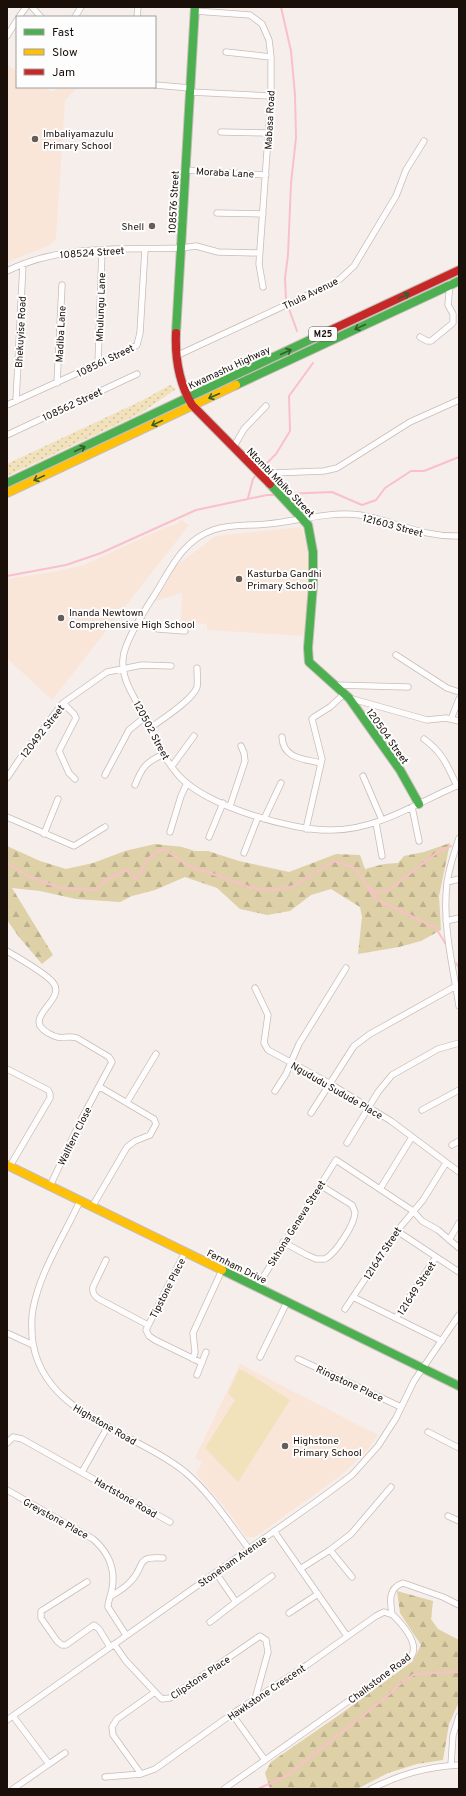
<svg xmlns="http://www.w3.org/2000/svg" width="466" height="1796" viewBox="0 0 466 1796" font-family="Overpass,sans-serif">
  <style>
    .built { fill: #fae5d9 }
    .grass { fill: url(#grass-dots) }
    .forest { fill: url(#forest-firs) }
    .pitch { fill: #f1e2bc }
    .lines { fill: none; stroke-linecap: round; stroke-linejoin: round }
    .stream { stroke: #fac0ca; stroke-width: 2 }
    .street-casing { stroke: #c6bdb8; stroke-width: 7 }
    .fast-casing { stroke: #c6bdb8; stroke-width: 10 }
    .slow-casing { stroke: #c6bdb8; stroke-width: 10 }
    .jam-casing { stroke: #c6bdb8; stroke-width: 10 }
    .street { stroke: #fefcfc; stroke-width: 5.5 }
    .fast { stroke: #4caf50; stroke-width: 8 }
    .slow { stroke: #ffc107; stroke-width: 8 }
    .jam { stroke: #c62828; stroke-width: 8 }
    .oneway { stroke: #335f2c }
    .poi-dot { fill: #675d58; stroke: #fdfdfd; stroke-width: 1.5 }
    .labels { text-anchor: middle; stroke-width: 4; stroke-linejoin: round; paint-order: stroke }
    .shield { fill: #fdfdfd; stroke: #5e5652; stroke-width: 1 }
    .shield-label { font-size: 9px; font-weight: bold; fill: #1a0f09 }
    .street-label { font-size: 10px; fill: #1a0f09; stroke: #fdfdfd }
    .poi-label { font-size: 10px; fill: #1a0f09; stroke: #fdfdfd; text-anchor: start }
  </style>
  <defs>
    <pattern id="grass-dots" width="8" height="8" patternUnits="userSpaceOnUse"><rect width="8" height="8" fill="#f1e2bc"/><path d="M2 2h.1M6 6h.1" fill="none" stroke="#cec1a0" stroke-width="1.8" stroke-linecap="round"/></pattern>
    <pattern id="forest-firs" width="22" height="20" patternUnits="userSpaceOnUse"><rect width="22" height="20" fill="#ded0a7"/><path d="M5 1l3.5 6h-7zM16 11l3.5 6h-7z" fill="#beb18e"/></pattern>
  </defs>
  <rect width="100%" height="100%" fill="#f6eeea"/>
  <path class="built" d="M7 65 17 71V87H42L53 92 60 87H78L65 100 56 239 48 246 7 262Z
    M181 520 189 525 52 700 7 658V579L53 572 84 565 164 528 177 524Z
    M301 527 306 541 309 562V595L305 636 207 630V624L195 623 193 629 181 628 182 593 155 601 177 565 216 536Z
    M240 1364 378 1435 365 1453 340 1476 255 1537H246L228 1511 198 1476 197 1472 202 1462 195 1458Z"/>
  <path class="grass" d="M170 385 176 389 141 413 7 476V464L141 401Z"/>
  <path class="forest" d="M450 843 439 896 441 930 421 941 399 947 358 954 362 917 360 907 331 889 311 895 290 911 267 915 240 909 217 888 185 877 155 890 132 896 120 902 76 899 40 891 12 888 53 955 42 964 19 937 7 920V846L40 861 66 869 93 863 125 851 155 844 182 847 195 851H208L239 861 289 872 336 854 360 855 365 869 384 864 398 863 404 856 424 852Z
    M397 1591 433 1601 431 1619 438 1629 459 1640V1702L449 1724 443 1760 417 1764 388 1773 357 1789H270L265 1773 271 1762 342 1713 413 1661 421 1645 400 1613Z"/>
  <path class="pitch" d="M239 1369 253 1376 290 1400 238 1482 205 1448 235 1400 228 1393Z"/>
  <g class="lines">
    <path class="stream" d="M281 7 291 51 295 95 296 138 291 183 288 255 285 278 286 299
      M289 309 297 331
      M259 471 276 454 290 431 289 396 313 363
      M284 494 332 492 362 505 376 500 385 488 411 471H424L459 457
      M248 498 253 479 256 475
      M7 576 66 565 101 553 196 510 267 495H276
      M7 863 32 878 60 888 95 890 106 880 127 870 136 878C143 873 143 865 148 859 152 854 158 851 164 849L187 865 252 888 274 890 294 886 334 861 355 868 367 886 376 893 389 890 439 851 451 846
      M369 889 376 899 436 928 445 943
      M456 963 459 968
      M258 1789 286 1776 384 1699 400 1684 413 1675 428 1673 459 1672"/>
    <defs>
      <path id="street" d="M32 7 41 17
        M195 11 250 15 262 24 269 40 271 57V96L259 264 263 287
        M19 17 26 7
        M75 17 81 7
        M137 17 138 7
        M7 36 17 20
        M226 52 271 57
        M155 85 190 88
        M190 92 271 96
        M221 132 269 133
        M185 170 266 175
        M217 213 263 214
        M7 271C61 244 122 250 181 248L196 246 218 252 260 253
        M420 337 427 341H431L453 323V314L448 305 450 283
        M176 356 327 286 340 279 354 266 396 196 406 170 424 141
        M98 363 102 250
        M57 383 62 285
        M16 401 23 264
        M7 405 128 350 137 345 140 333 145 249
        M7 435 137 374
        M233 448 244 429 266 406
        M265 479 273 473 324 471 337 468 410 422 459 400
        M459 536C421 537 395 521 360 515 329 511 298 521 267 524 249 526 230 524 213 530 184 540 172 566 157 591 147 607 124 641 123 659 121 679 134 696 143 714 153 735 163 758 179 776 207 806 291 831 332 830 378 830 418 802 459 785
        M140 620 158 629 185 631
        M396 655 447 688 459 692
        M335 685 408 687
        M349 698 427 720 446 718 459 721
        M63 703 74 714 76 718 59 751 69 773 75 779
        M451 719 459 699
        M150 728C161 720 193 700 197 687 198 681 197 674 197 668
        M282 737C283 759 304 759 321 763
        M424 739C443 753 447 765 457 786
        M172 766 194 736
        M105 775 129 730 145 717
        M363 776 382 820
        M7 778 19 760 63 703 107 672 142 665 171 666
        M135 785C142 767 146 762 164 754
        M230 806 245 761 244 753 241 746
        M412 807 419 841
        M7 817 74 846 105 827
        M264 819 281 783
        M376 823 382 856
        M306 829 322 759 312 719 314 717 330 707 344 694
        M170 832 181 796 187 783
        M44 834 58 799
        M209 837 223 803
        M459 838C454 853 449 868 447 883 442 925 453 966 459 1006
        M244 853 258 817
        M447 882 459 879
        M446 921 459 918
        M7 951C18 958 48 974 54 984 65 1001 21 1018 48 1033 63 1042 65 1034 77 1038L109 1057 112 1062 82 1118 50 1186
        M255 988 268 1015 264 1043 268 1050 329 1083 391 1121 459 1172
        M7 1069 48 1090 50 1094V1098L10 1166
        M275 1091 286 1074 299 1044 346 968
        M127 1102 156 1054
        M422 1110 459 1090
        M311 1113 354 1046 370 1034 456 986
        M347 1143 378 1092 392 1075 438 1049 459 1043
        M452 1145 459 1141
        M380 1189 412 1137
        M80 1201C64 1236 40 1271 33 1309 31 1318 32 1327 32 1336 39 1415 133 1430 185 1472 211 1494 229 1523 249 1549
        M92 1207 127 1147 135 1141 150 1135 156 1124 154 1119 149 1116 100 1087
        M397 1231 459 1272
        M449 1240 459 1223
        M283 1242 307 1255 316 1259H325C336 1253 355 1224 355 1212L352 1205 320 1185
        M185 1252 146 1330 149 1336 155 1340 202 1363
        M106 1260 93 1287C92 1293 94 1296 99 1299L148 1325
        M257 1287 336 1160 413 1211 422 1221 438 1230 459 1248
        M353 1297 442 1341
        M345 1309 397 1231 423 1200 446 1163
        M396 1318 436 1257
        M7 1333 33 1345
        M260 1357 287 1302
        M193 1359 195 1352 193 1333 222 1270
        M298 1359 401 1407
        M197 1375 206 1352
        M428 1432 459 1448
        M7 1443 13 1437 22 1439 170 1522
        M82 1472 108 1426
        M7 1490 93 1539C108 1552 116 1568 112 1589 111 1595 108 1601 108 1607L126 1635
        M448 1516 459 1521
        M274 1531 347 1636
        M330 1550 352 1577
        M300 1569 330 1550 351 1534 391 1487
        M216 1573 236 1602 272 1576
        M87 1582 46 1608 41 1611V1618L57 1641 62 1645H66L94 1625 99 1629 110 1647
        M111 1596C118 1592 126 1587 131 1581 146 1566 134 1556 163 1558
        M289 1613 318 1594
        M392 1614C390 1601 388 1588 403 1583L443 1597 459 1605
        M210 1622 236 1602
        M114 1644 126 1661 155 1692 117 1719 112 1727 113 1735 141 1774
        M155 1692 162 1699 170 1698 260 1636 266 1640 268 1652 255 1699
        M232 1714 265 1760
        M13 1716 49 1764 13 1789
        M7 1720 317 1501 352 1475 378 1446 396 1418 414 1381 459 1315
        M49 1764 65 1753
        M451 1765 453 1735 459 1716
        M105 1777 141 1774 155 1769 232 1714 307 1665 376 1616 384 1612 393 1615C402 1624 420 1644 411 1657L224 1789
        M371 1789C401 1774 426 1767 459 1765"/>
      <path id="fast" d="M176 333 195 7
        M236 385 459 281
        M7 483 316 337
        M270 484 308 525 313 552V585L308 648 309 662 349 698 400 770 419 804
        M222 1270 459 1386"/>
      <path id="slow" d="M7 493 236 385
        M7 1165 222 1270"/>
      <path id="jam" d="M176 333C175 358 179 383 192 405L270 484
        M316 337 459 270"/>
    </defs>
    <use href="#street" class="street-casing"/>
    <use href="#fast" class="fast-casing"/>
    <use href="#slow" class="slow-casing"/>
    <use href="#jam" class="jam-casing"/>
    <use href="#street" class="street"/>
    <use href="#fast" class="fast"/>
    <use href="#slow" class="slow"/>
    <use href="#jam" class="jam"/>
  </g>
  <defs><path id="oneway-shaft" d="M-6 0H5M1.5-3L5.5 0L1.5 3" fill="none" stroke-width="1.6" stroke-linecap="round" stroke-linejoin="round"/></defs>
  <g class="oneway">
    <use href="#oneway-shaft" transform="translate(404 296) rotate(-25)"/>
    <use href="#oneway-shaft" transform="translate(360 327) rotate(155)"/>
    <use href="#oneway-shaft" transform="translate(286 352) rotate(-25)"/>
    <use href="#oneway-shaft" transform="translate(214 396) rotate(156)"/>
    <use href="#oneway-shaft" transform="translate(157 423) rotate(155)"/>
    <use href="#oneway-shaft" transform="translate(80 449) rotate(-25)"/>
    <use href="#oneway-shaft" transform="translate(39 478) rotate(155)"/>
  </g>
  <g class="poi-dot">
    <circle cx="35" cy="139" r="4"/>
    <circle cx="152" cy="226" r="4"/>
    <circle cx="239" cy="579" r="4"/>
    <circle cx="61" cy="618" r="4"/>
    <circle cx="285" cy="1446" r="4"/>
  </g>
  <g class="labels">
    <rect class="shield" x="309" y="327" width="28" height="14" rx="3"/>
    <g class="shield-label">
      <text x="323" y="337">M25</text>
    </g>
    <g class="street-label">
      <text transform="translate(269 120) rotate(-87)" y="4">Mabasa Road</text>
      <text transform="translate(225 172) rotate(3)" y="4">Moraba Lane</text>
      <text transform="translate(173 202) rotate(-87)" y="4">108576 Street</text>
      <text transform="translate(92 252) rotate(-4)" y="4">108524 Street</text>
      <text transform="translate(310 293) rotate(-26)" y="4">Thula Avenue</text>
      <text transform="translate(100 307) rotate(-88)" y="4">Mhulungu Lane</text>
      <text transform="translate(20 332) rotate(-87)" y="4">Bhekuyise Road</text>
      <text transform="translate(60 334) rotate(-87)" y="4">Madiba Lane</text>
      <text transform="translate(105 360) rotate(-26)" y="4">108561 Street</text>
      <text transform="translate(229 367) rotate(-25)" y="4">Kwamashu Highway</text>
      <text transform="translate(72 404) rotate(-25)" y="4">108562 Street</text>
      <text transform="translate(281 482) rotate(46)" y="4">Ntombi Mbiko Street</text>
      <text transform="translate(393 525) rotate(15)" y="4">121603 Street</text>
      <text transform="translate(152 730) rotate(62)" y="4">120502 Street</text>
      <text transform="translate(42 731) rotate(-52)" y="4">120492 Street</text>
      <text transform="translate(388 736) rotate(55)" y="4">120504 Street</text>
      <text transform="translate(337 1090) rotate(30)" y="4">Ngududu Sudude Place</text>
      <text transform="translate(74 1136) rotate(-64)" y="4">Wallfern Close</text>
      <text transform="translate(296 1223) rotate(-58)" y="4">Skhona Geneva Street</text>
      <text transform="translate(382 1253) rotate(-57)" y="4">121647 Street</text>
      <text transform="translate(237 1266) rotate(26)" y="4">Fernham Drive</text>
      <text transform="translate(167 1288) rotate(-63)" y="4">Tipstone Place</text>
      <text transform="translate(416 1288) rotate(-57)" y="4">121649 Street</text>
      <text transform="translate(350 1383) rotate(25)" y="4">Ringstone Place</text>
      <text transform="translate(105 1424) rotate(30)" y="4">Highstone Road</text>
      <text transform="translate(126 1497) rotate(30)" y="4">Hartstone Road</text>
      <text transform="translate(56 1518) rotate(29)" y="4">Greystone Place</text>
      <text transform="translate(232 1561) rotate(-35)" y="4">Stoneham Avenue</text>
      <text transform="translate(200 1677) rotate(-34)" y="4">Clipstone Place</text>
      <text transform="translate(379 1678) rotate(-37)" y="4">Chalkstone Road</text>
      <text transform="translate(266 1692) rotate(-34)" y="4">Hawkstone Crescent</text>
    </g>
    <g class="poi-label">
      <text x="43" y="137">Imbaliyamazulu<tspan x="43" dy="12">Primary School</tspan></text>
      <text x="144" y="230" text-anchor="end">Shell</text>
      <text x="247" y="577">Kasturba Gandhi<tspan x="247" dy="12">Primary School</tspan></text>
      <text x="69" y="616">Inanda Newtown<tspan x="69" dy="12">Comprehensive High School</tspan></text>
      <text x="293" y="1444">Highstone<tspan x="293" dy="12">Primary School</tspan></text>
    </g>
  </g>
  <rect width="466" height="1796" fill="none" stroke="#1a0f09" stroke-width="16"/>
  <rect x="16" y="16" width="140" height="72" fill="#fdfdfd" stroke="#a29e9b"/>
  <rect x="24" y="29" width="20" height="6" fill="#4caf50" stroke="#a29e9b"/>
  <text x="52" y="36" font-size="12" fill="#1a0f09">Fast</text>
  <rect x="24" y="49" width="20" height="6" fill="#ffc107" stroke="#a29e9b"/>
  <text x="52" y="56" font-size="12" fill="#1a0f09">Slow</text>
  <rect x="24" y="69" width="20" height="6" fill="#c62828" stroke="#a29e9b"/>
  <text x="52" y="76" font-size="12" fill="#1a0f09">Jam</text>
</svg>
